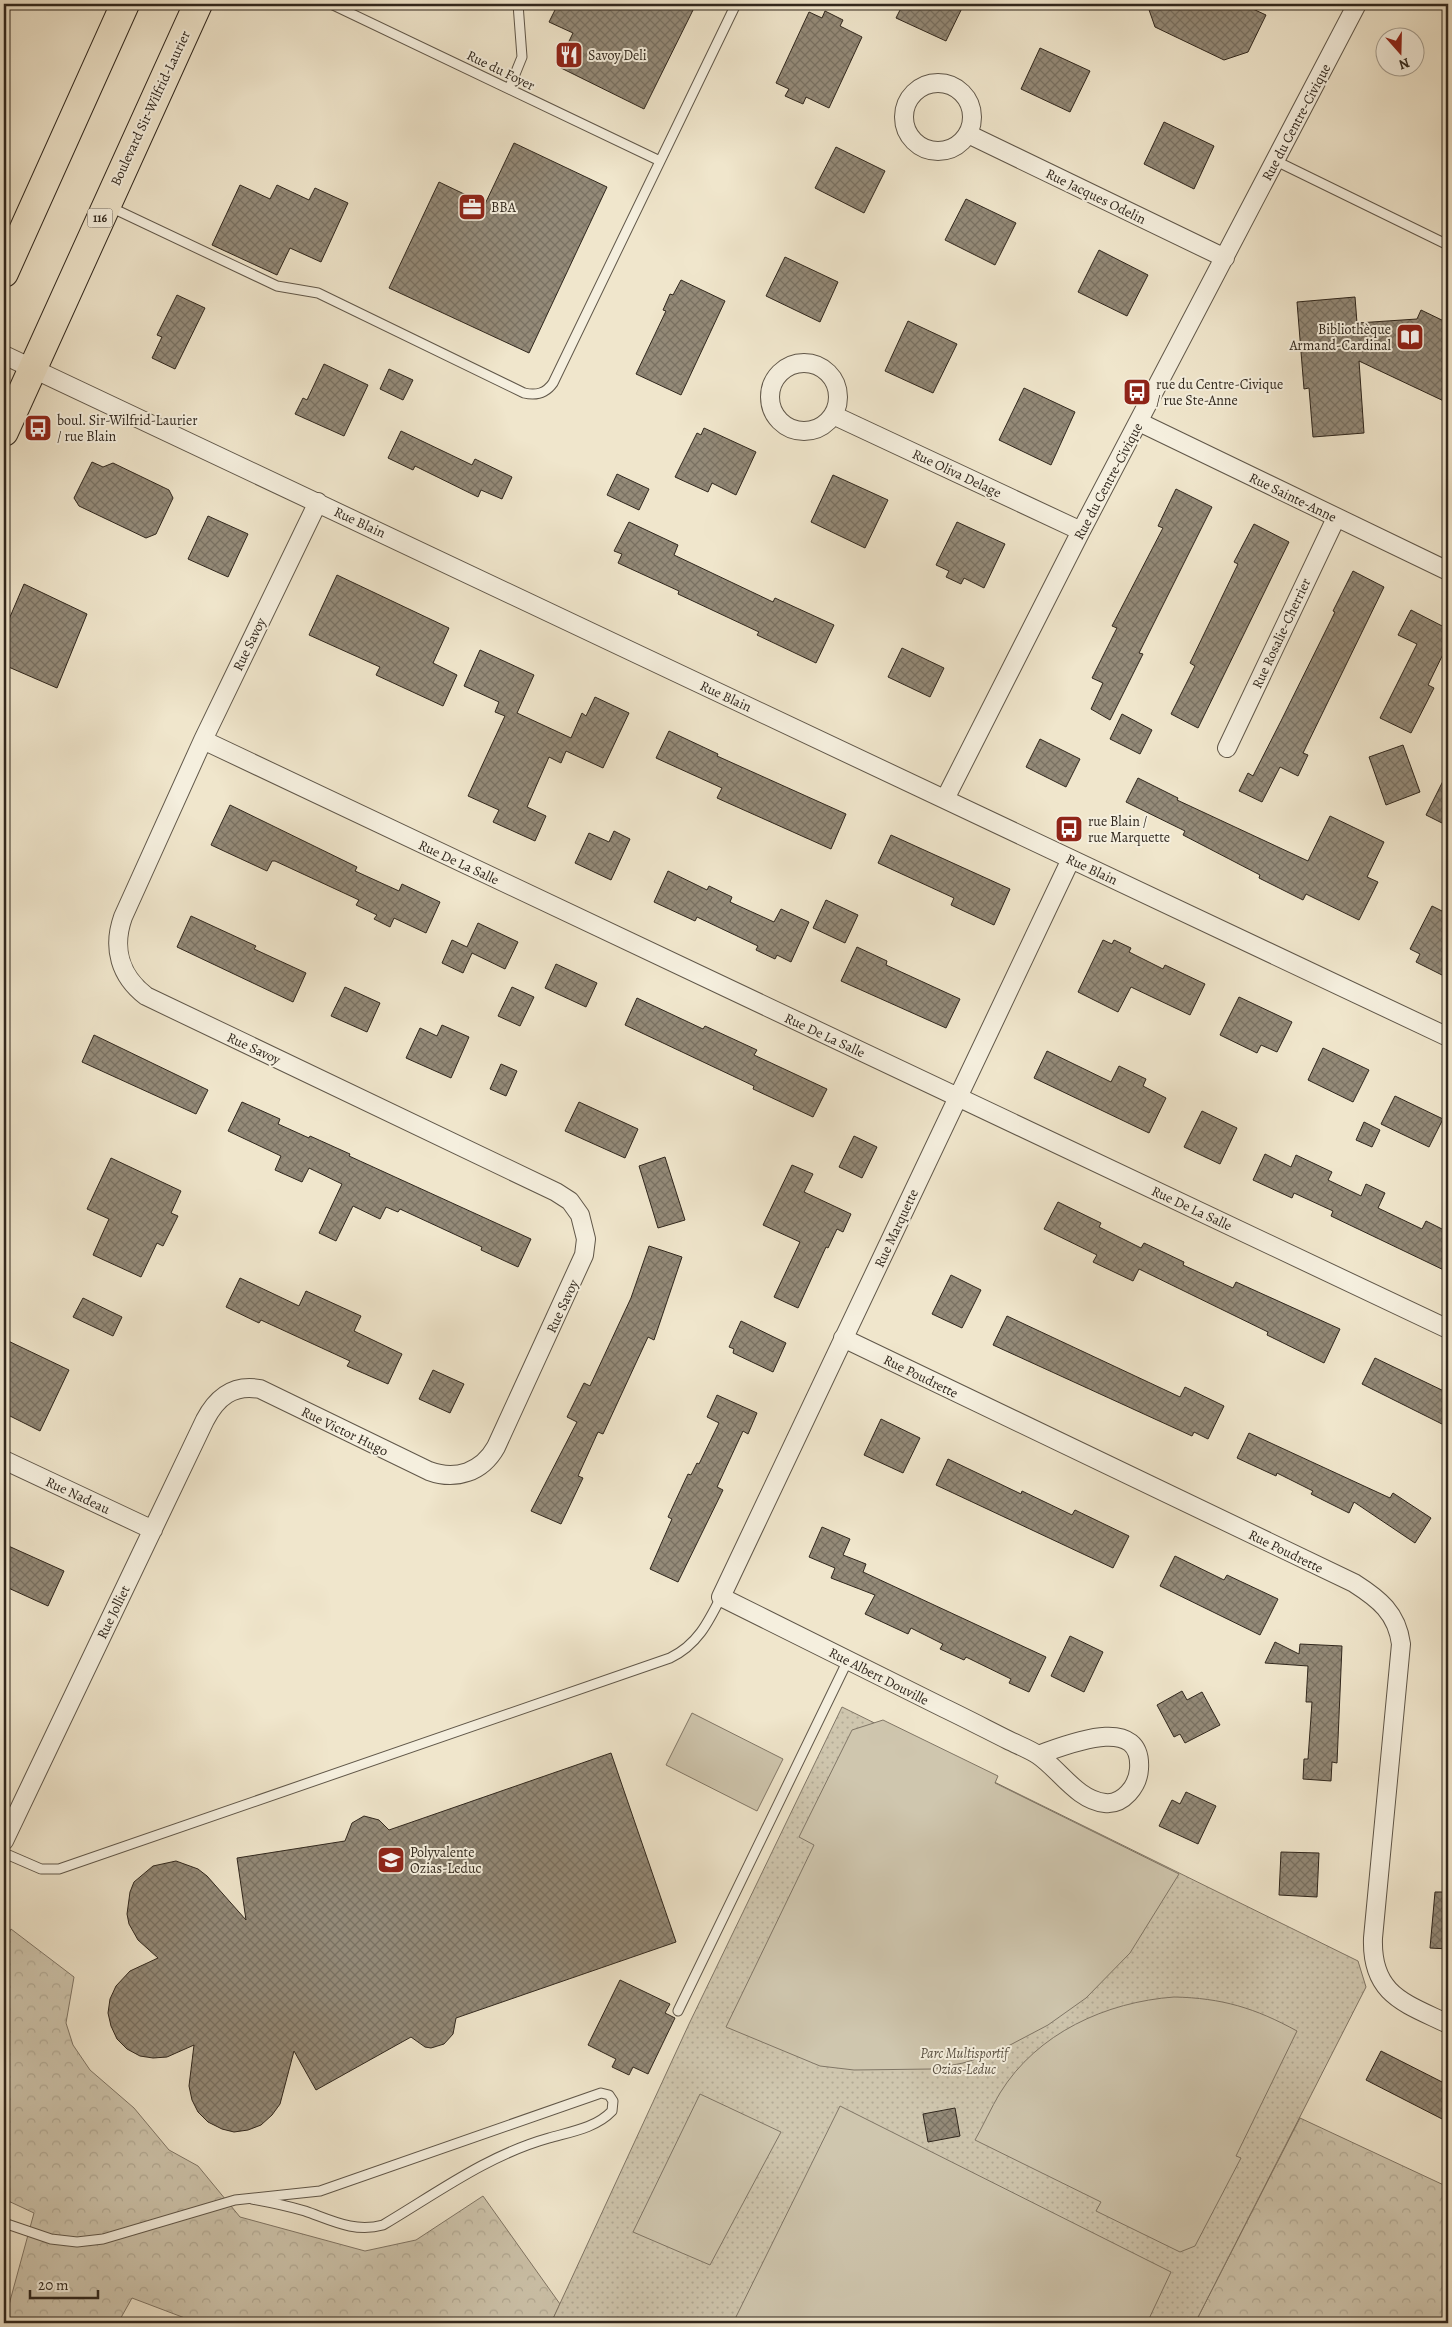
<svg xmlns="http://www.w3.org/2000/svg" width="1452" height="2327" viewBox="0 0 1452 2327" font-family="Alegreya,serif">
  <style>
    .forest { fill: url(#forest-crowns); stroke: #807666 }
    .park { fill: url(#park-dots); stroke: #807666 }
    .garden { fill: #cfc6ae; stroke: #807666 }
    .building { fill: url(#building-cross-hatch); stroke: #30271d }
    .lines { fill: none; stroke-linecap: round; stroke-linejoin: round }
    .service-casing { stroke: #605749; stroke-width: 11 }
    .minor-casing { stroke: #605749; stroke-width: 20 }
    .primary-casing { stroke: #30271d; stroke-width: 30 }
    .service { stroke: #f5efde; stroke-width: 9 }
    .minor { stroke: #f5efde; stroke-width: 18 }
    .primary { stroke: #f0e6cc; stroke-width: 28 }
    .labels { text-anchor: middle; stroke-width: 4; stroke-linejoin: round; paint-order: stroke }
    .shield { fill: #f5efde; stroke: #6b6357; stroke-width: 1 }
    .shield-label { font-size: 12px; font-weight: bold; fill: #30271d }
    .poi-label { font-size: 14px; fill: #30271d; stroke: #f5efde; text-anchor: start }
    .street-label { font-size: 14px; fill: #30271d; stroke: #f5efde }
    .park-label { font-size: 14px; font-style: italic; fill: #584f41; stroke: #f5efde }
  </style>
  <defs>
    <pattern id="forest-crowns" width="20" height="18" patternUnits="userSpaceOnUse" patternTransform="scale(1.25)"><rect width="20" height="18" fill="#cfc6ae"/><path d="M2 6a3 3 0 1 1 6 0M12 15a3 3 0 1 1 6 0" fill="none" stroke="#b2aa95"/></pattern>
    <pattern id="park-dots" width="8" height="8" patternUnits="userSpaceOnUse" patternTransform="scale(1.25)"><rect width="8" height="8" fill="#cfc6ae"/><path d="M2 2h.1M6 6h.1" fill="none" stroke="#b2aa95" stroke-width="1.8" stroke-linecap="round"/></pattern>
    <pattern id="building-cross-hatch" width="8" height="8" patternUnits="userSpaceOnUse" patternTransform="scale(1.25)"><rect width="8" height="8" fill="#948a78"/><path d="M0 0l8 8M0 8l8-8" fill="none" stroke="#797162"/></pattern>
  </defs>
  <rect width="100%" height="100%" fill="#f0e6cc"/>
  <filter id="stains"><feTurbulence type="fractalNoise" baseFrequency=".004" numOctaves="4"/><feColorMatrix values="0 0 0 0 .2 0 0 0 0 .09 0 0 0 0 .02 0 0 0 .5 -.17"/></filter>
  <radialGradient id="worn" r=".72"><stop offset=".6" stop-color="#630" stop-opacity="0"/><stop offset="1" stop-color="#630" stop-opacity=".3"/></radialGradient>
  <path class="forest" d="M11 1929 74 1977 66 2023 73 2045 90 2070 134 2108 169 2150 198 2166 240 2217 365 2251 416 2240 483 2196 560 2304 551 2323H198L132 2298 118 2323H4L34 2213 4 2199V1944Z
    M1300 2118 1448 2187V2323H1195Z"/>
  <path class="park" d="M842 1707 1358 1961 1366 1987 1195 2323H551L689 2024Z"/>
  <path class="garden" d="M692 1713 783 1759 757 1811 666 1765Z
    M883 1720 998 1776 995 1783 1179 1874 1130 1953 1086 1998 1048 2025 993 2054 963 2063 932 2069 854 2070 820 2066 726 2027 814 1845 799 1837 852 1730Z
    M1174 1997C1222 1998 1255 2008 1297 2031L1236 2156 1241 2158 1195 2246 1180 2252 1096 2211 1101 2202 975 2140C984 2124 991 2108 1000 2093 1037 2033 1106 2002 1174 1997Z
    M700 2094 781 2132 710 2265 633 2232Z
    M840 2106 1171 2272 1147 2323H733Z"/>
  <path class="building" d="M558 4H696L644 109 557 66 573 33 549 22Z
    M903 4H964L946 41 896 18Z
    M1147 4H1242L1266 15 1248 52 1224 60 1155 27Z
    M825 11 843 20 840 26 862 37 829 108 806 97 803 104 785 96 789 89 776 83 809 12 822 18Z
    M1040 48 1090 71 1070 112 1021 89Z
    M1164 122 1214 146 1194 189 1144 164Z
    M514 143 607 187 529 353 389 288 439 182 485 204Z
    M836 147 885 171 864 213 815 188Z
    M240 185 270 199 277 185 309 200 315 188 348 203 321 262 290 248 277 275 212 245Z
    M966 199 1016 223 995 265 945 240Z
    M1099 250 1148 275 1127 316 1078 292Z
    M785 257 838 282 820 322 766 296Z
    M681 280 725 301 681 395 636 374 666 311 663 310 670 294 673 295Z
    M177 295 205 308 175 369 152 358 162 337 157 335Z
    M1355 297 1357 323 1417 319 1421 310 1448 323V403L1359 361 1364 433 1313 437 1309 388 1304 389 1297 302Z
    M908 321 957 344 933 393 885 371Z
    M324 364 368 385 344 436 295 414 303 398 307 400Z
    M389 369 413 380 403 400 380 389Z
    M1024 388 1075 412 1051 465 999 440Z
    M704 428 756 452 736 495 712 483 708 492 675 477 697 433 701 435Z
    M401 431 472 465 475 459 512 477 502 499 481 490 478 497 415 466 413 470 388 458Z
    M92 462 103 467 113 463 169 490 173 498 156 534 146 538 79 506 74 498Z
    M617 474 649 489 639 510 607 495Z
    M833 475 888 500 865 548 811 522Z
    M1176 489 1212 507 1139 653 1143 654 1110 720 1091 709 1103 683 1092 678 1117 628 1112 626 1163 528 1158 526Z
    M208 516 248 534 228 577 188 559Z
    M629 522 678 545 674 555 773 602 775 598 834 625 816 663 757 635 759 632 678 594 679 591 618 563 622 554 614 551Z
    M957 522 1005 544 984 588 964 578 961 584 946 577 949 571 936 565Z
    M1254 524 1289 542 1198 728 1171 714 1195 666 1190 663 1238 564 1234 562Z
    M1353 571 1384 587 1303 753 1308 755 1298 776 1280 767 1262 802 1239 791 1248 773 1253 776 1281 721 1335 612 1333 611Z
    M337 575 449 628 433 663 457 675 443 706 376 675 380 667 309 635Z
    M24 584 87 614 57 688 4 665V631Z
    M1411 610 1448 629V644L1428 685 1434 688 1411 733 1380 718 1417 644 1398 635Z
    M902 648 944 668 930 697 888 677Z
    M480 650 534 675 517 713 571 738 582 713 586 716 595 697 629 713 603 768 566 751 561 763 549 757 527 807 546 816 535 841 493 822 499 810 468 796 505 716 495 712 499 702 464 686Z
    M1122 714 1152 730 1140 754 1110 739Z
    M669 731 718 754 717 756 846 814 831 849 717 798 722 788 656 758Z
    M1040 739 1080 759 1066 787 1026 767Z
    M1403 745 1420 792 1386 805 1369 757Z
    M1448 771V826L1426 815Z
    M1138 778 1178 798 1177 800 1308 861 1330 816 1384 842 1367 877 1378 882 1359 920 1306 894 1303 900 1259 878 1260 875 1183 835 1185 831 1126 802Z
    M230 805 357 867 355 871 399 891 402 884 440 902 426 933 394 918 390 927 374 919 377 915 356 905 359 900 275 861H272L267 871 211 845Z
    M614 831 630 839 611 880 575 863 589 833 609 842Z
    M891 835 1010 889 994 925 951 905 954 898 878 863Z
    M668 871 707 890 709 886 732 897 730 902 774 922 781 909 809 922 791 962 777 955 775 959 756 950 758 946 697 917 695 921 654 902Z
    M826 900 858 915 845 943 813 928Z
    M1432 906 1448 914V978L1416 962 1420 954 1410 949Z
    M191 916 256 946 254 949 306 973 293 1002 177 947Z
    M478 923 518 942 505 969 472 953 463 973 442 963 452 940 467 947Z
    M1103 940 1112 944 1114 940 1131 948 1129 952 1163 969 1165 965 1205 984 1190 1015 1131 987 1118 1012 1078 992Z
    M857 947 887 961 886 965 960 999 946 1028 841 981Z
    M556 964 597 983 586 1007 545 988Z
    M345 987 380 1003 367 1032 331 1016Z
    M512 987 534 997 520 1026 498 1016Z
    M1239 997 1292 1022 1277 1052 1261 1045 1257 1053 1220 1035Z
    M637 998 703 1029 705 1026 757 1050 754 1055 827 1089 813 1117 753 1089 754 1086 625 1025Z
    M442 1025 469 1037 451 1078 406 1058 420 1028 437 1036Z
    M94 1035 208 1090 196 1114 82 1062Z
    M1323 1048 1369 1070 1353 1102 1308 1080Z
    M1047 1051 1111 1082 1119 1066 1146 1079 1143 1086 1166 1098 1149 1133 1034 1078Z
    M501 1064 517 1071 506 1096 490 1089Z
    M1395 1096 1443 1119 1429 1147 1381 1124Z
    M242 1102 280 1119 278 1124 309 1138 310 1136 350 1154 349 1156 531 1239 518 1267 481 1250 482 1247 400 1209 398 1212 386 1207 380 1219 353 1206 336 1241 319 1233 342 1184 309 1168 302 1182 275 1170 281 1156 228 1131Z
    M579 1102 638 1129 625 1158 565 1131Z
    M1202 1111 1237 1128 1220 1164 1184 1147Z
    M1364 1122 1380 1130 1372 1147 1356 1140Z
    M854 1136 877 1147 862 1178 839 1167Z
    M1265 1154 1291 1167 1296 1155 1332 1172 1328 1180 1361 1196 1366 1184 1385 1193 1378 1208 1422 1229 1426 1221 1448 1232V1272L1331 1216 1333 1211 1294 1193 1292 1198 1253 1180Z
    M665 1157 685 1220 658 1228 639 1166Z
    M111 1158 181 1191 171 1213 178 1216 163 1246 157 1243 141 1277 93 1255 109 1219 87 1209Z
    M792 1165 813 1174 804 1192 851 1214 843 1232 837 1229 828 1248 826 1247 798 1308 774 1297 800 1242 763 1225Z
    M1058 1202 1101 1223 1099 1227 1141 1248 1144 1243 1184 1262 1183 1265 1233 1288 1236 1282 1340 1329 1324 1363 1267 1335 1268 1332 1139 1269 1133 1281 1093 1262 1097 1255 1044 1229Z
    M649 1246 682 1257 654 1340 648 1337 603 1434 598 1432 578 1476 583 1478 561 1524 531 1511 577 1422 567 1417 584 1383 590 1386 631 1298Z
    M951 1275 981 1290 962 1328 932 1314Z
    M240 1278 299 1306 306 1291 361 1316 354 1331 402 1354 388 1384 347 1366 350 1361 261 1320 259 1323 226 1307Z
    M83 1298 122 1317 113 1336 73 1317Z
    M1007 1316 1180 1397 1185 1387 1224 1406 1208 1439 1194 1432 1192 1436 993 1345Z
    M741 1321 786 1343 773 1372 733 1353 734 1349 729 1347Z
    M4 1339 69 1370 40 1431 4 1413Z
    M1375 1358 1448 1393V1427L1362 1384Z
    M433 1370 464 1384 450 1413 419 1399Z
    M717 1395 757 1413 748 1434 743 1431 717 1487 723 1490 678 1582 650 1569 672 1519 668 1517 688 1474 691 1475 697 1463 699 1464 719 1423 707 1417Z
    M881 1419 920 1438 903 1473 864 1455Z
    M1249 1433 1390 1498 1393 1493 1431 1518 1415 1543 1354 1502 1349 1513 1311 1494 1313 1491 1277 1473 1276 1476 1237 1458Z
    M948 1459 1021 1494 1022 1491 1072 1515 1075 1510 1129 1536 1113 1568 936 1485Z
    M822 1527 850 1539 843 1555 866 1564 863 1572 1046 1657 1029 1692 1009 1683 1011 1679 966 1657 964 1660 940 1649 943 1644 911 1628 908 1634 865 1614 875 1595 831 1578 835 1568 809 1557Z
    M4 1544 64 1571 48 1606 4 1586Z
    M1175 1556 1224 1580 1227 1575 1278 1599 1260 1635 1160 1586Z
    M1070 1636 1103 1652 1084 1692 1051 1676Z
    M1275 1642 1299 1654 1300 1644 1342 1646 1337 1763 1332 1762 1331 1781 1303 1779 1304 1759H1308L1312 1702H1306L1308 1666 1265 1663Z
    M1182 1691 1187 1700 1202 1692 1220 1725 1185 1743 1180 1734 1174 1737 1157 1705Z
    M611 1753 676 1942 456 2018 453 2034 444 2044 431 2048 425 2047 411 2037 316 2090 294 2051 280 2104 272 2115 261 2125 248 2130 234 2132 222 2129 208 2122 198 2112 192 2100 189 2086 194 2045 167 2057 153 2058 140 2056 127 2049 117 2039 111 2026 108 2013 110 1999 116 1986 130 1971 158 1958 138 1940 129 1924 127 1914 130 1892 134 1882 153 1866 176 1861 198 1869 207 1876 246 1920 237 1858 345 1841 352 1823 364 1816 379 1820 389 1830Z
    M1186 1792 1216 1806 1198 1844 1159 1826 1172 1800 1180 1804Z
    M1281 1852 1319 1853 1317 1897 1279 1895Z
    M1435 1892H1448V1949L1430 1948Z
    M620 1980 670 2004 665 2013 675 2018 648 2074 633 2067 629 2075 612 2067 616 2059 588 2045Z
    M1381 2051 1448 2085V2122L1366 2080Z
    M955 2108 960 2136 928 2142 923 2114Z"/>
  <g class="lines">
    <defs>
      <path id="service" d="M331 4 660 161
        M509 89 522 57 518 4
        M1276 161 1448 245
        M108 206 277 286 318 293 524 393C537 396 546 393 553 383L736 4
        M4 1853 41 1869H59L670 1658C697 1645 708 1623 721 1597
        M678 2011 848 1660
        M4 2223 51 2239 77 2242 103 2239 235 2200 320 2191 601 2093 609 2095 613 2101 612 2111C596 2128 570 2132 549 2138 488 2155 437 2193 383 2225 354 2233 331 2220 305 2211 288 2206 269 2202 252 2199"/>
      <path id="minor" d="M904 117a34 34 0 1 1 68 0a34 34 0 1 1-68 0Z
        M968 134 1225 258
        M4 355 1448 1037
        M770 397a34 34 0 1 1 68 0a34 34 0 1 1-68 0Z
        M833 415 1081 531
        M1139 422 1448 571
        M203 740 1448 1329
        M1227 748 1336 518
        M945 799 1081 531 1357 4
        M843 1338 1354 1583C1379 1599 1397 1613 1401 1644L1373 1938C1371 1995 1405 2003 1448 2024
        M4 1460 153 1530
        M1038 1755C1064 1746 1143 1712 1139 1769 1138 1786 1123 1805 1105 1803 1077 1800 1060 1770 1038 1755 1029 1749 1018 1745 1008 1740 986 1729 965 1718 944 1708 869 1670 795 1634 721 1597L1071 859
        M4 1841 205 1420C217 1397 233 1384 260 1389L429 1471C456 1481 482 1472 496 1447L584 1255 586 1239 580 1215 570 1201 556 1192 146 996C120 976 112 948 123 917L203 740 318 502"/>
      <path id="primary" d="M4 273 125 4
        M4 432 198 4"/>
    </defs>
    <use href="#service" class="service-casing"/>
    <use href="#minor" class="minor-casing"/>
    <use href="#primary" class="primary-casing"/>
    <use href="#service" class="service"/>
    <use href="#minor" class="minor"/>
    <use href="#primary" class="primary"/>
  </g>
  <defs>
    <symbol id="restaurant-square" viewBox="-11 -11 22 22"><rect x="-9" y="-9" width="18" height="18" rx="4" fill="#8f2418" stroke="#f5efde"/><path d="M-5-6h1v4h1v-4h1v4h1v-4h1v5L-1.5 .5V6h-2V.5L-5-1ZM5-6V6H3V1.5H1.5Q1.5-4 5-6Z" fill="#fff"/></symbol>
    <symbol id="office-square" viewBox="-11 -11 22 22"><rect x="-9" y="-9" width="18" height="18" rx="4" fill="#8f2418" stroke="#f5efde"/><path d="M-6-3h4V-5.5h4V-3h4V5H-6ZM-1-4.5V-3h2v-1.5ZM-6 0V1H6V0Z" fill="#fff"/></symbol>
    <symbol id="library-square" viewBox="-11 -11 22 22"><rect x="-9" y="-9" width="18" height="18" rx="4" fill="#8f2418" stroke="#f5efde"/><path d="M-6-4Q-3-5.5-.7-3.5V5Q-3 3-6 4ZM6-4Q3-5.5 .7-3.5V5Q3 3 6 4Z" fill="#fff"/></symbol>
    <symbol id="bus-square" viewBox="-11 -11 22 22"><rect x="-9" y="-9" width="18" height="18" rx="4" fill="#8f2418" stroke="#f5efde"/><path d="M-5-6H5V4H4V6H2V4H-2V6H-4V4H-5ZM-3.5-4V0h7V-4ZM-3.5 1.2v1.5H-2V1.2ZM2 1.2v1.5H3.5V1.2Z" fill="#fff"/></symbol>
    <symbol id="school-square" viewBox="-11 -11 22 22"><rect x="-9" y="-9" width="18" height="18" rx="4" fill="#8f2418" stroke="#f5efde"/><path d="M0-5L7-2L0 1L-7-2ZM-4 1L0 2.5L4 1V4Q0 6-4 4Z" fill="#fff"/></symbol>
  </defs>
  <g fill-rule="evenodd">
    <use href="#restaurant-square" x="553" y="39" width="32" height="32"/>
    <use href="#office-square" x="456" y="191" width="32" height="32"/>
    <use href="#library-square" x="1394" y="321" width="32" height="32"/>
    <use href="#bus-square" x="1121" y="376" width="32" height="32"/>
    <use href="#bus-square" x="22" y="412" width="32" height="32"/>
    <use href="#bus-square" x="1053" y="813" width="32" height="32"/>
    <use href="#school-square" x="375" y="1844" width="32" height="32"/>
  </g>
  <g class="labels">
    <rect class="shield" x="87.5" y="208.5" width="25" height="19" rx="4"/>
    <g class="shield-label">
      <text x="100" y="222">116</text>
    </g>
    <g class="poi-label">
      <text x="588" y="60">Savoy Deli</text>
      <text x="491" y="212">BBA</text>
      <text x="1391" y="334" text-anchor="end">Bibliothèque<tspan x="1391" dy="16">Armand-Cardinal</tspan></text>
      <text x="1156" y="389">rue du Centre-Civique<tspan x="1156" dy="16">/ rue Ste-Anne</tspan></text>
      <text x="57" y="425">boul. Sir-Wilfrid-Laurier<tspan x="57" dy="16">/ rue Blain</tspan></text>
      <text x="1088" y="826">rue Blain /<tspan x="1088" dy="16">rue Marquette</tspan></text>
      <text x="410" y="1857">Polyvalente<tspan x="410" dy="16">Ozias-Leduc</tspan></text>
    </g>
    <g class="street-label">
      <text transform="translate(501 70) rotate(26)" y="5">Rue du Foyer</text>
      <text transform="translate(150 108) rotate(-65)" y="5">Boulevard Sir-Wilfrid-Laurier</text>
      <text transform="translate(1296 122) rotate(-62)" y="5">Rue du Centre-Civique</text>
      <text transform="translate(1096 196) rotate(26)" y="5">Rue Jacques Odelin</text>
      <text transform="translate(957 473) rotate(25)" y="5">Rue Oliva Delage</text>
      <text transform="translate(1108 481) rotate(-62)" y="5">Rue du Centre-Civique</text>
      <text transform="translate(1293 497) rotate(26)" y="5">Rue Sainte-Anne</text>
      <text transform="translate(360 522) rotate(25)" y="5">Rue Blain</text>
      <text transform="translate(1281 633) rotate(-65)" y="5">Rue Rosalie-Cherrier</text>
      <text transform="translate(249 644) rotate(-64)" y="5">Rue Savoy</text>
      <text transform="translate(726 696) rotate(25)" y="5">Rue Blain</text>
      <text transform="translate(459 862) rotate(25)" y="5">Rue De La Salle</text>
      <text transform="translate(1092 869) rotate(25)" y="5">Rue Blain</text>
      <text transform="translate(825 1035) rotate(25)" y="5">Rue De La Salle</text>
      <text transform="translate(254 1048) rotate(25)" y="5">Rue Savoy</text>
      <text transform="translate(1192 1208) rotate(25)" y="5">Rue De La Salle</text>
      <text transform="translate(896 1228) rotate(-65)" y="5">Rue Marquette</text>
      <text transform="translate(562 1306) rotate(-65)" y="5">Rue Savoy</text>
      <text transform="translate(921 1376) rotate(26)" y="5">Rue Poudrette</text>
      <text transform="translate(345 1431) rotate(26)" y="5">Rue Victor Hugo</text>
      <text transform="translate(78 1495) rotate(25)" y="5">Rue Nadeau</text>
      <text transform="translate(1286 1551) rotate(26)" y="5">Rue Poudrette</text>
      <text transform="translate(113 1612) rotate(-64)" y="5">Rue Jolliet</text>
      <text transform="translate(879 1676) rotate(27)" y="5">Rue Albert Douville</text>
    </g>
    <g class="park-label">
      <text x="964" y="2058">Parc Multisportif<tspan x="964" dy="16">Ozias-Leduc</tspan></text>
    </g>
  </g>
  <rect width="1452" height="2327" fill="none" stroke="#f0e6cc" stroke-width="20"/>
  <rect x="5" y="5" width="1442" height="2317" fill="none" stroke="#30271d" stroke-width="2.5"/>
  <rect x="10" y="10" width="1432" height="2307" fill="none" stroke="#30271d"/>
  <g transform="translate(1400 52) rotate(160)"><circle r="24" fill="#f5efde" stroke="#a69f91"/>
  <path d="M0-4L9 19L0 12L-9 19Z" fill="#8f2418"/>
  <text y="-8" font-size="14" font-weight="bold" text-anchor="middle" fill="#30271d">N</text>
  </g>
  <path d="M30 2290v8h68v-8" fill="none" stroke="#30271d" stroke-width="2.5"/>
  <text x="38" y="2290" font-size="15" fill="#30271d" stroke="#f5efde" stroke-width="4" paint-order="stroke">20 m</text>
  <rect width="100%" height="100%" filter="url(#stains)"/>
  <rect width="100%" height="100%" fill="url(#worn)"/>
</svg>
